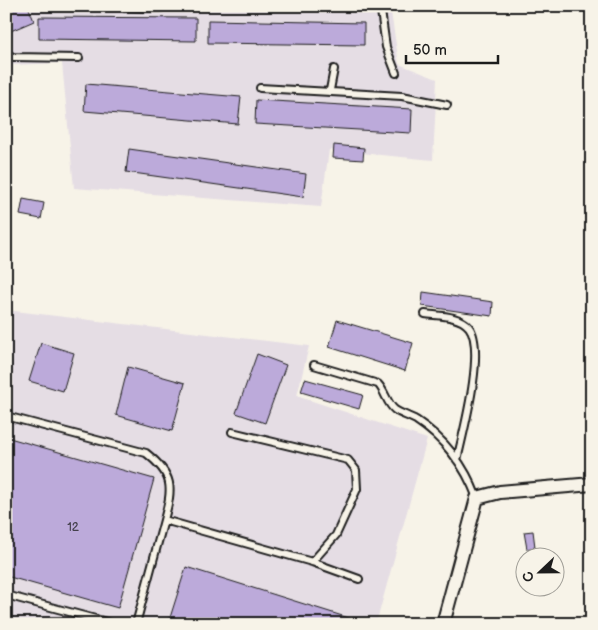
<svg xmlns="http://www.w3.org/2000/svg" width="598" height="630" viewBox="0 0 598 630" font-family="'Balsamiq Sans',sans-serif">
  <style>
    .built { fill: #e5dde4 }
    .building { fill: #bcaada; stroke: #1c1c1c }
    .lines { fill: none; stroke-linecap: round; stroke-linejoin: round }
    .service-casing { stroke: #1c1c1c; stroke-width: 10 }
    .minor-casing { stroke: #1c1c1c; stroke-width: 16 }
    .service { stroke: #f7f3e8; stroke-width: 6 }
    .minor { stroke: #f7f3e8; stroke-width: 12 }
    .labels { text-anchor: middle; stroke-width: 4.5; stroke-linejoin: round; paint-order: stroke }
    .number-label { font-size: 12px; fill: #44404c }
  </style>
  <rect width="100%" height="100%" fill="#f7f3e8"/>
  <filter id="ink" filterUnits="userSpaceOnUse"><feTurbulence type="fractalNoise" baseFrequency=".02" numOctaves="2"/><feDisplacementMap in="SourceGraphic" scale="10" xChannelSelector="R" yChannelSelector="G"/><feConvolveMatrix kernelMatrix="1 2 1 2 8 2 1 2 1" color-interpolation-filters="sRGB"/></filter>
  <g filter="url(#ink)">
    <path class="built" d="M6 6H390L399 64 437 79 433 160 329 150 321 207 74 188 62 63 9 65 6 62Z
      M6 310 309 346 297 396 427 439 376 624H6Z"/>
    <path class="building" d="M6 6H28L34 21 6 33Z
      M39 17 196 18V41L39 39Z
      M208 20 364 23V45L208 43Z
      M86 84 241 97 238 124 84 111Z
      M256 100 412 109 411 133 255 124Z
      M334 145 364 148 363 160 333 158Z
      M129 149 306 174 303 197 126 172Z
      M23 199 44 203 41 219 20 215Z
      M423 292 493 302 492 316 422 306Z
      M337 320 413 343 405 371 329 347Z
      M41 343 74 353 63 391 29 381Z
      M257 354 286 365 265 423 236 413Z
      M128 367 185 383 172 431 116 415Z
      M305 379 363 395 359 409 301 392Z
      M6 437 154 479 118 608 6 576Z
      M533 531 535 547 527 549 524 532Z
      M186 567 368 624H168Z"/>
    <g class="lines">
      <defs>
        <path id="service" d="M104 6 158 8 168 6
          M377 6 381 11 386 47 396 73
          M6 53 13 57 79 58
          M260 88 402 96 447 105
          M330 90 334 69
          M425 314C438 316 459 315 469 327 486 349 463 433 457 460
          M314 365 378 384C385 391 387 404 395 410 401 414 409 416 416 420 445 439 465 466 477 498
          M6 416 146 453C174 475 173 487 164 520
          M232 432 348 460 356 470 357 489 336 535 312 562
          M6 595 114 624
          M136 624 164 520 312 562 359 579"/>
        <path id="minor" d="M443 624 477 498 500 492 592 484"/>
      </defs>
      <use href="#service" class="service-casing"/>
      <use href="#minor" class="minor-casing"/>
      <use href="#service" class="service"/>
      <use href="#minor" class="minor"/>
    </g>
  </g>
  <g class="labels">
    <g class="number-label">
      <text x="73" y="531">12</text>
    </g>
  </g>
  <rect width="598" height="630" fill="none" stroke="#f7f3e8" stroke-width="25"/>
  <rect x="12" y="12" width="573" height="605" fill="none" stroke="#1c1c1c" stroke-width="2" filter="url(#ink)"/>
  <g transform="translate(540 572) rotate(248)"><circle r="24" fill="#f7f3e8" stroke="#9f9d96"/>
  <path d="M0-4L9 19L0 12L-9 19Z" fill="#1c1c1c"/>
  <text y="-8" font-size="14" font-weight="bold" text-anchor="middle" fill="#1c1c1c">С</text>
  </g>
  <path d="M406 55v8h92v-8" fill="none" stroke="#1c1c1c" stroke-width="2.5"/>
  <text x="413" y="55" font-size="15" fill="#1c1c1c" stroke="#f7f3e8" stroke-width="4" paint-order="stroke">50 m</text>
</svg>
